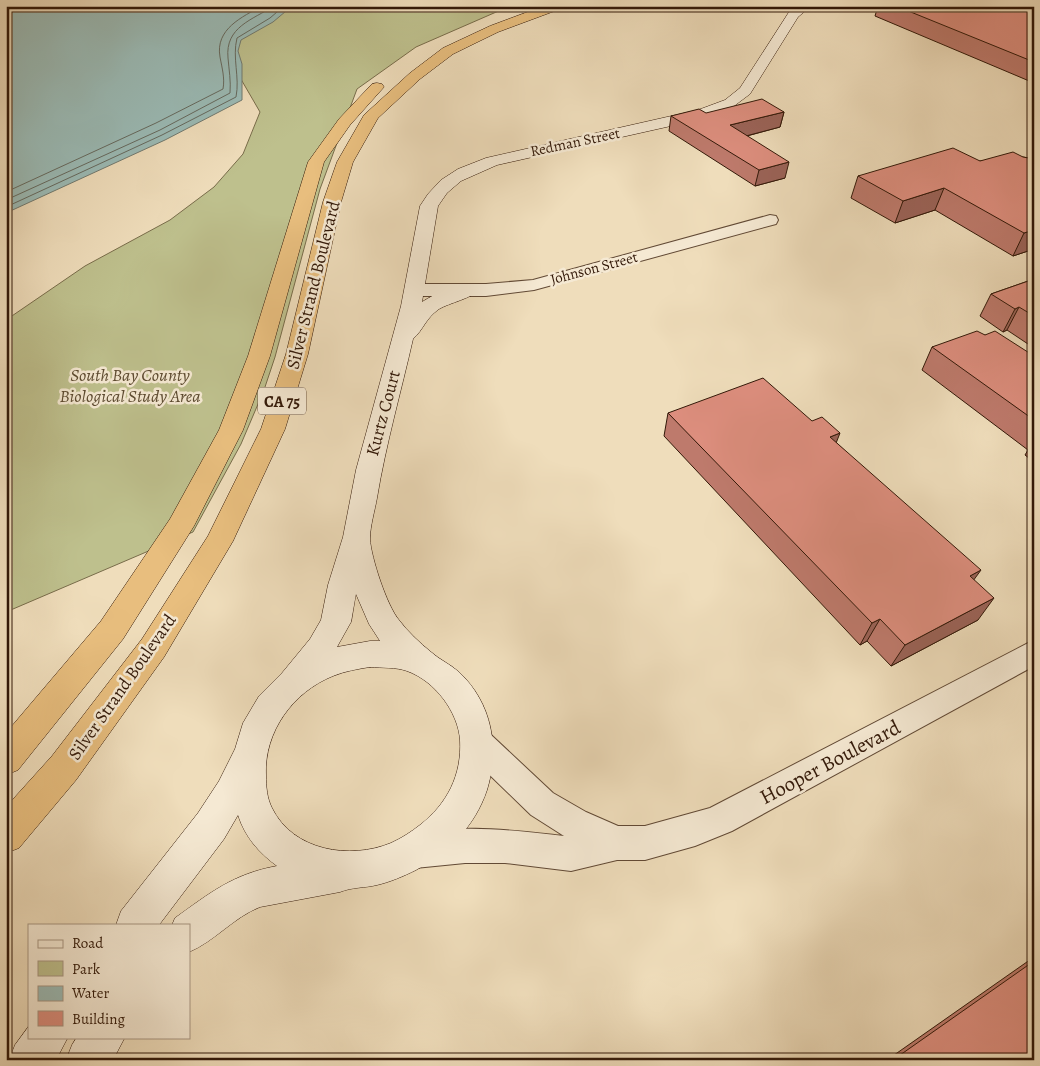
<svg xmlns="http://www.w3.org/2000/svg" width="1040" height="1066" viewBox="0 0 1040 1066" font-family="Alegreya,serif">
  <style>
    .green { fill: #bec08d; stroke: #786c4a }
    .water { fill: #9bbbb6; stroke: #717a70 }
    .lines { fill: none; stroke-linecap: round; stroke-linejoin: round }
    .shore { stroke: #666a5f; stroke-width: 1 }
    .street-casing { stroke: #614935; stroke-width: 2 }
    .secondary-casing { stroke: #321808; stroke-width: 1 }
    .highway-casing { stroke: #321808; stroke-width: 1 }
    .street { fill: #f5e9d3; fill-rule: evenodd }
    .secondary { fill: #f5e9d3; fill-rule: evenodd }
    .highway { fill: #e8be7e; fill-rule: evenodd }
    .wall { fill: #be7a6c; stroke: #321808 }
    .shaded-wall { fill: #9b6358; stroke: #321808 }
    .building { fill: #dd8e7e; stroke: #321808 }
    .labels { text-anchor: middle; stroke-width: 5; stroke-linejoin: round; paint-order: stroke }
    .far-street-label { font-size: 15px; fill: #321808; stroke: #f5e9d3 }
    .shield { fill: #f5e9d3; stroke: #6c5745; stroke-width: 1 }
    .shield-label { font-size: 16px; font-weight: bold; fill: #321808 }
    .street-label { font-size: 18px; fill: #321808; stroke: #f5e9d3 }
    .park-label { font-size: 18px; font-style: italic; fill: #5c4a30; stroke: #f5e9d3 }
    .near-street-label { font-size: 21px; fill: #321808; stroke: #f5e9d3 }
  </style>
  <rect width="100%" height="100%" fill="#efddbb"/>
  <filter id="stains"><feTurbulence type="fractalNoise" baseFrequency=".004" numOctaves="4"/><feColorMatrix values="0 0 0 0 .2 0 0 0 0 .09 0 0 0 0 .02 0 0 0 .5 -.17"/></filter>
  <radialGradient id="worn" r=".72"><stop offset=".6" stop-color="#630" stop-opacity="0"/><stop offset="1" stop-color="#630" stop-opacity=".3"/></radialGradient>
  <path class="green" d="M288 6H510L416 47 357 89 320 189 275 357 264 390 241 444 193 532 6 612V320L85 266 170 220 214 187 243 154 260 112 231 62 233 42Z"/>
  <path class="water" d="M6 6H292L273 22 241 40 238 51 242 64V100L165 140 6 213Z"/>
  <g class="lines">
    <path class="shore" d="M6 192 156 123 223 89C225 78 222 68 220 57 215 29 242 17 262 6
      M6 200 160 130 230 93C231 81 229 70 228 58 225 27 252 20 274 6
      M6 207 162 135 236 97C240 77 232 58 237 38L270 18 284 6"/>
    <defs>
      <path id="street" d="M770 215 776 216 778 220 776 224 534 290 486 296H414L407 294 405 290 407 286 414 284H486L533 280Z
        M1034 640V666L732 831 695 846 645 860H617L571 871 505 863H465L415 868 403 863 398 851 403 839C447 821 518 831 564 836L531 815 467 753 463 743 467 733 478 729 489 733 553 793 586 812 618 826H645L710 808Z"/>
      <path id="secondary" d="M797 6H811L798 17 750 94 730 109 702 119 497 165 461 181 447 193 438 206 422 302C436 293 458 282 475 286L478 290C473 298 449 303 439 309 425 319 424 329 413 339 401 392 386 444 377 498 375 510 370 526 370 539 371 557 387 606 399 620 408 632 420 643 431 652 440 660 450 664 459 672 492 703 500 748 487 790 475 826 449 852 416 870 404 876 390 882 377 885 365 888 352 887 340 892L260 907C234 917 215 941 189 952V925H172L175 918C210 893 233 874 277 866 259 853 245 837 238 815L224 839 159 925H116L121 911 198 813 219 781 235 749 243 723 259 696 282 673 310 639 321 620 328 585 343 537 356 470 401 306 420 206 428 194 441 180 458 169 486 158 698 110 725 100 740 88 789 12ZM356 594 369 624 380 641H370L337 647 351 622ZM370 667C382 668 396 667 407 671 435 681 458 712 460 740 462 775 447 804 420 825 411 832 402 838 391 843 350 860 293 851 272 808 267 798 266 787 266 775 264 732 293 692 333 676 345 671 358 669 370 667Z
        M29 1026V1037H68L56 1060H9L15 1045Z
        M77 1037H125L113 1060H66L72 1045Z"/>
      <path id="highway" d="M544 6H562L560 9 498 32 453 54 420 79 378 118 353 162 341 202 308 354 285 429 233 541 164 657 76 780 19 848 6 853V807L52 756 142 639 208 536 261 429 286 354 323 202 337 162 364 115 410 73 443 48 490 26Z
        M377 83 382 84 384 87 350 125 324 162 270 356 243 430 194 526 123 639 18 770 6 775V733L101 621 170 519 219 430 248 356 308 162 339 119 372 84Z"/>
    </defs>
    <use href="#street" class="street-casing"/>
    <use href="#secondary" class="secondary-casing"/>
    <use href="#highway" class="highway-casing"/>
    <use href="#street" class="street"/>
    <use href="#secondary" class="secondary"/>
    <use href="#highway" class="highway"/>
  </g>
  <path class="wall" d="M878 6H1034V83L875 16Z
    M784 112 780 127 747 136 785 178 755 186 669 131 671 116Z
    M1023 157 1034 159V249L1013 256 935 210 895 223 851 198 858 176 980 161Z
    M1034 279V348L1007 330 1003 332 980 316 991 294Z
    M985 335 1034 356V462L1025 455 1028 450 922 370 932 347Z
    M668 413 837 443 974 580 978 620 891 666 867 641 860 645 664 436Z
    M1034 957V1060H887Z"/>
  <path class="shaded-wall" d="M784 112 780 127 727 141 730 125Z
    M789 162 785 178 755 186 759 170Z
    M944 188 935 210 895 223 903 201Z
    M1034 230V249L1013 256 1024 233Z
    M1019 307 1007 330 1003 332 1015 309Z
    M840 433 831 456 830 437Z
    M981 570 965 592 970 576Z
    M994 598 978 620 891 666 905 645Z
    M880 619 867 641 860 645 872 623Z"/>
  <path class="building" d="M896 6H1034V62Z
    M762 99 784 112 730 125 789 162 759 170 671 116 699 109 706 113Z
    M953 148 980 161 1013 152 1023 157 1034 159V230L1024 233 944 188 903 201 858 176Z
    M1034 279V316L1019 307 1015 309 991 294Z
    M977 331 985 335 995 331 1034 356V420L932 347Z
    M763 378 812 421 822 417 840 433 830 437 981 570 970 576 994 598 905 645 880 619 872 623 668 413Z
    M1034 961V1060H893Z"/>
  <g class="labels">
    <g class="far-street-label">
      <text transform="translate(575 142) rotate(-12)" y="5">Redman Street</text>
      <text transform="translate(594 268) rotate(-15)" y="5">Johnson Street</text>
    </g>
    <rect class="shield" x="258" y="387.5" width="48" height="27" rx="4"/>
    <g class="shield-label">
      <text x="282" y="407">CA 75</text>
    </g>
    <g class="street-label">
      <text transform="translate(313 285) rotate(-76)" y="6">Silver Strand Boulevard</text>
      <text transform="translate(383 413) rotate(-75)" y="6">Kurtz Court</text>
      <text transform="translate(122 687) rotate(-55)" y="6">Silver Strand Boulevard</text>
    </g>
    <g class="park-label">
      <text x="130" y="381">South Bay County<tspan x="130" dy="21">Biological Study Area</tspan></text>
    </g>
    <g class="near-street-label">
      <text transform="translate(830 762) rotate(-28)" y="7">Hooper Boulevard</text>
    </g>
  </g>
  <rect width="1040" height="1066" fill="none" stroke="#efddbb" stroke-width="25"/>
  <rect x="8" y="8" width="1025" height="1051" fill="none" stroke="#321808" stroke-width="2.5"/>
  <rect x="12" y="12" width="1015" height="1041" fill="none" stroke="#321808"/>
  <rect x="28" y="924" width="162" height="115" fill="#f5e9d3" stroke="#a79582"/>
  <rect x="38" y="940" width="25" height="8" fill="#f5e9d3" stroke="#a79582"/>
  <text x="72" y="948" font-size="15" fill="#321808">Road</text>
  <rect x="38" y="961" width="25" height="15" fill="#bec08d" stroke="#a79582"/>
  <text x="72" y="974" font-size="15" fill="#321808">Park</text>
  <rect x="38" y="986" width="25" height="15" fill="#9bbbb6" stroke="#a79582"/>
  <text x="72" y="998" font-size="15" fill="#321808">Water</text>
  <rect x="38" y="1011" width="25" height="15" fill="#dd8e7e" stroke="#a79582"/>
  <text x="72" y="1024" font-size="15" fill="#321808">Building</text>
  <rect width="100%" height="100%" filter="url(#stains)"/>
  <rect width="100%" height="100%" fill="url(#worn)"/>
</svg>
